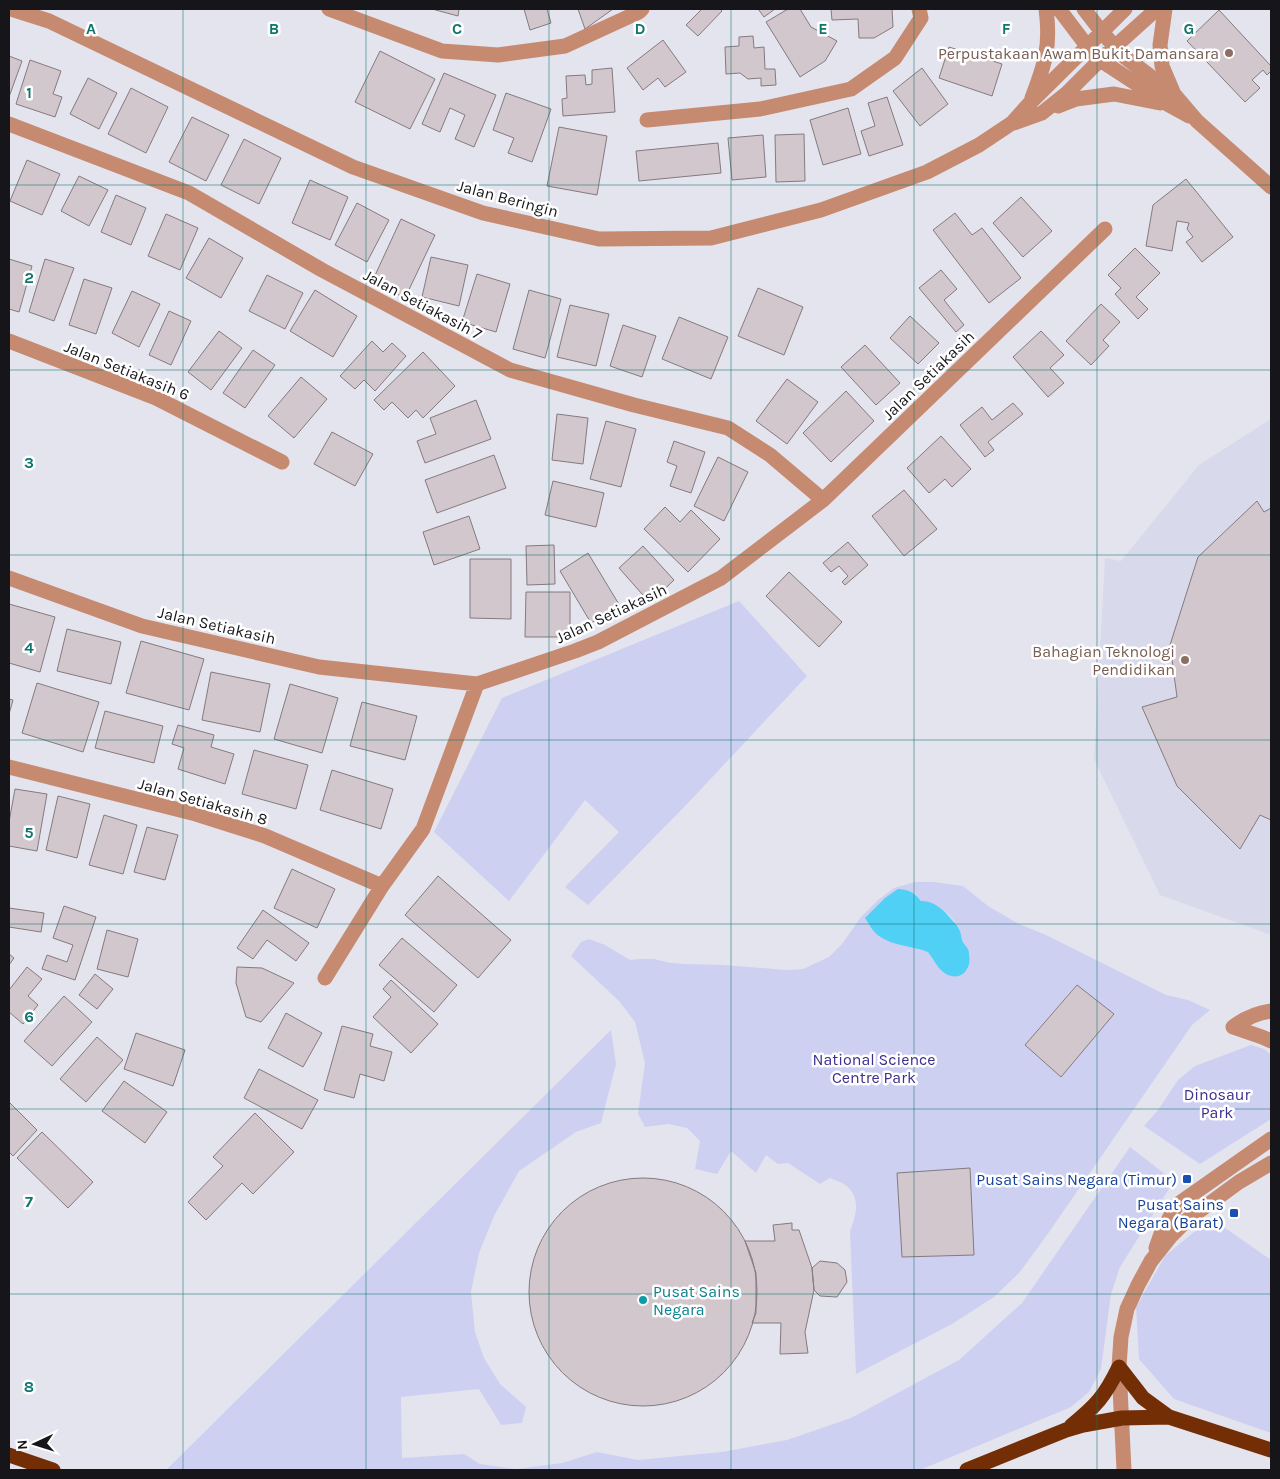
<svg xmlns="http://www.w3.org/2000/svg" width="1280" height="1479" viewBox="0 0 1280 1479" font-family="Karla,sans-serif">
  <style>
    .built { fill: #d8d9eb }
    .green { fill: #ced0f1; fill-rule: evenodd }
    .water { fill: #4fd0f4 }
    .building { fill: #d2c7cc; stroke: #847a7f }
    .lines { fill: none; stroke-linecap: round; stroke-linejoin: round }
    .minor { stroke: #c58a70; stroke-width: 15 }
    .highway { stroke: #732e05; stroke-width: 15 }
    .grid { fill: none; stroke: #0f766e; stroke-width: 1; stroke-opacity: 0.55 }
    .education-dot { fill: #8d6e63; stroke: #fff; stroke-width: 2 }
    .transit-dot { fill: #1a4fb4; stroke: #fff; stroke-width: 2 }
    .culture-dot { fill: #0f9aa8; stroke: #fff; stroke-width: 2 }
    .labels { text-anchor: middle; stroke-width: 5; stroke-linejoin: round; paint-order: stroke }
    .education-label { font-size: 16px; fill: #785e54; stroke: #fff; text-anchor: end }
    .street-label { font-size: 16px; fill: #16161a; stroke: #fff }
    .park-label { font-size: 16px; fill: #3c2f8f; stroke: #fff }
    .transit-label { font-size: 16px; fill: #164399; stroke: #fff; text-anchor: end }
    .culture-label { font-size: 16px; fill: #0d838f; stroke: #fff; text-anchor: start }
    .grid-label { font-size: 16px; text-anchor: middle; font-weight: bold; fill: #0f766e; stroke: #fff; stroke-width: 5; stroke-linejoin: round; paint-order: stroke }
  </style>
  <rect width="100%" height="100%" fill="#e4e4ef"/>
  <path class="built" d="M1271 419V935L1160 895 1094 759 1105 558 1121 561 1199 465Z"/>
  <path class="green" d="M739 601 807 676 689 802 588 905 565 887 619 832 585 800 509 901 434 832 502 698Z
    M915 882H934L963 886 988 906 1019 924 1046 935 1166 995 1188 1000 1210 1010 1192 1025 1047 1235 1020 1272 994 1297 952 1324 856 1374 850 1231C856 1215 862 1197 844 1184 840 1182 834 1180 830 1178L820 1184 788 1163 778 1164 766 1155 756 1173 731 1151 717 1174 695 1169 700 1141 687 1128 669 1124 645 1127 638 1114 645 1063 635 1022 619 1001 571 956 581 942 589 939 605 945 630 960 639 959H654L671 963 685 964 723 965 787 970 803 969 829 957 842 944 861 917 878 900 894 888ZM915 894 921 901 948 914 959 927 962 940 969 951 970 959 967 970H941L929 952 900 944 879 936ZM1076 985 1114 1014 1061 1077 1025 1045Z
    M611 1030 616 1064 601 1123 576 1132 519 1171 494 1216 479 1253 471 1292 475 1332 484 1358 500 1384 526 1407 522 1423 501 1425 479 1389 401 1397 402 1458 464 1454 480 1464 516 1469 562 1463 597 1452 638 1460 722 1452 787 1440 851 1418 959 1360 1022 1303 1130 1147 1174 1181 1120 1267 1111 1294 1101 1369 1089 1392 1071 1407 920 1470H166Z
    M1251 1045 1264 1049 1271 1055V1119L1200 1164 1144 1126 1158 1110 1178 1080 1195 1066Z
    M1211 1218 1271 1260V1433L1174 1399 1139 1359 1136 1307 1165 1256Z"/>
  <path class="water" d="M898 889C908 889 915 893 921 901 933 900 944 910 952 920 954 923 958 925 959 929 961 932 961 936 962 940 964 945 969 948 969 953 973 972 957 984 942 971 937 967 933 958 928 952 913 946 893 946 879 936 873 932 869 924 865 918L885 898Z"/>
  <path class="building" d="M432 9H459L458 16Z
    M524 9H547L551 23 530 30Z
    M578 9H613L585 29Z
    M702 9H720L722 11 698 36 686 25Z
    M758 9H775L764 17Z
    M788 9H800L811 27 837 41 825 61 800 77 766 22Z
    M831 9H892L893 27 874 38H859L858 19 832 20Z
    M1219 10 1271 66V71L1267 75 1263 70 1252 80 1260 88 1245 102 1187 41Z
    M753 36 754 48 764 47 765 69H775L776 85 761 86V78L748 79 740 73 726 74 725 47 739 46V37Z
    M663 40 686 72 665 87 658 78 643 90 627 68Z
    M949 47 1002 64 992 96 939 78Z
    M380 51 435 79 410 129 355 102Z
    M9 56 22 61 9 97Z
    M30 60 61 71 53 94 62 97 55 117 16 104Z
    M612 68 615 112 563 116 562 99 567 98 566 76 585 75 586 85 592 84V70Z
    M922 68 948 104 920 126 893 91Z
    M444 73 496 95 474 147 455 139 465 115 450 108 440 132 422 124Z
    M88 78 117 93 99 129 70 114Z
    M131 88 168 107 146 153 108 134Z
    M506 93 551 109 532 162 508 153 514 138 493 130Z
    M887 97 903 145 869 156 861 131 875 126 868 103Z
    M848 108 861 154 823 165 810 120Z
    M192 117 229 135 206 181 169 162Z
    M559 127 607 136 597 195 547 186Z
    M804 134 805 181 776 182 775 135Z
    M763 135 766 177 732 180 728 138Z
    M244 139 281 158 259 204 221 185Z
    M718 143 721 173 639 181 636 151Z
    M27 160 60 174 42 215 10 201Z
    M79 176 108 190 89 226 61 211Z
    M1186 179 1233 237 1202 262 1186 242 1193 237 1187 229 1189 223 1177 221 1172 251 1146 246 1153 205Z
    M310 180 348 197 330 240 292 223Z
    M116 195 146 208 131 245 101 232Z
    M1021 197 1052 231 1023 257 993 223Z
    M357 203 389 220 367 262 335 245Z
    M955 213 972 235 982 228 1021 278 989 303 933 230Z
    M166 214 198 228 180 270 148 256Z
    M401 219 435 235 405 298 372 282Z
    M209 238 243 258 221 298 186 278Z
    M1135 248 1160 273 1136 297 1148 309 1138 319 1115 294 1121 288 1108 275Z
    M431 257 468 265 459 306 422 297Z
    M9 259 32 266 19 312 9 309Z
    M45 259 74 268 54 321 29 312Z
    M941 270 957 289 944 300 964 325 956 332 919 288Z
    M477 274 510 284 496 332 462 322Z
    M267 275 303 293 285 329 249 311Z
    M84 279 112 288 96 334 69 325Z
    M758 288 803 307 784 355 738 336Z
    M315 290 357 316 333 357 290 331Z
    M529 290 561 299 545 358 513 349Z
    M132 291 160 304 139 347 112 333Z
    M1101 304 1120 322 1103 340 1109 346 1091 365 1066 341Z
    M570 305 609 314 596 366 557 357Z
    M169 311 191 321 171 365 149 355Z
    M910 316 939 343 918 364 890 338Z
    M679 317 728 337 711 379 662 359Z
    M623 325 656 336 642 377 610 366Z
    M219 331 242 348 211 390 188 372Z
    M1041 331 1064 355 1050 368 1064 383 1048 397 1013 357Z
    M372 341 383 352 392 343 406 356 375 391 364 380 355 389 340 376Z
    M865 345 900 383 876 405 841 367Z
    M253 350 275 365 245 408 223 393Z
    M423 352 455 386 423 418 416 410 408 418 392 402 384 410 374 400Z
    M301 377 327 399 294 438 268 416Z
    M787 379 818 402 787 444 756 421Z
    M846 391 874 421 831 462 803 433Z
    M476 400 491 439 425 463 417 441 436 434 430 418Z
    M1013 403 1023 414 988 442 994 450 985 457 960 425 982 407 992 420Z
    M557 414 588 418 583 464 552 460Z
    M606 421 636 429 621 487 590 479Z
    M332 432 373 454 355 486 314 464Z
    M941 436 971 469 952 487 945 479 929 493 907 468Z
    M674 441 705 452 691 493 670 486 677 466 667 462Z
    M494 455 506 488 437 513 425 480Z
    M718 457 748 472 724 521 694 506Z
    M553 481 604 493 596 527 545 515Z
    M904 490 937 529 904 556 872 516Z
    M1257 501 1264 512 1271 508V820L1260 815 1240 849 1177 786 1142 707 1177 697 1170 645 1198 557Z
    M665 507 680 522 691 510 720 539 688 572 644 529Z
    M469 516 480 549 434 565 423 532Z
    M848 542 868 565 845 585 842 582 848 576 839 566 831 572 823 563Z
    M554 545 555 584 527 585 526 546Z
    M643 546 674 580 650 603 619 568Z
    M588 553 620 606 591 623 560 571Z
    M470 559H511V619L470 618Z
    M789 572 842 622 819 647 766 596Z
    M526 592H570V637H525Z
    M9 604 55 617 40 672 9 663Z
    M67 629 121 642 111 684 57 671Z
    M141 641 204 659 189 710 126 693Z
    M211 672 270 684 260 732 202 720Z
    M37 683 99 702 83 752 22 733Z
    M290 684 338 698 322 753 274 739Z
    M9 699 13 700 9 714Z
    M362 702 417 716 405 760 350 746Z
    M105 711 163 726 154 763 95 748Z
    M178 725 214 735 211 747 234 754 225 784 178 769 184 748 172 744Z
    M254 750 308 765 296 809 242 794Z
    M332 770 393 789 381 829 320 810Z
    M15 789 47 794 37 851 9 846V822Z
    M58 796 90 804 77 858 46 850Z
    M104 815 137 825 123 874 89 865Z
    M147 827 178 835 165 880 134 872Z
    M292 869 335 889 317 928 274 908Z
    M438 876 511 940 478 978 405 915Z
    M64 906 96 917 75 980 42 969 47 955 67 962 73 945 53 938Z
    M9 908 44 913 41 932 9 927Z
    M263 910 309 943 296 961 267 940 253 959 237 948Z
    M107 930 138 939 128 977 97 969Z
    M402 938 457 985 434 1012 379 965Z
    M9 954 14 958 9 965Z
    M27 967 42 979 28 996 38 1005 23 1024 9 1012V990Z
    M237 967 262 968 294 983 261 1022 246 1017 236 983Z
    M95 974 113 989 97 1009 79 995Z
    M391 980 438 1024 411 1053 373 1017 391 997 383 989Z
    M1077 985 1114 1014 1061 1077 1025 1045Z
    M64 996 92 1022 52 1066 24 1041Z
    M286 1013 322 1033 303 1067 268 1048Z
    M342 1026 373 1034 370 1046 392 1052 384 1081 360 1074 354 1098 324 1090Z
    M136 1033 185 1050 173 1086 124 1069Z
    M97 1037 123 1060 86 1102 60 1079Z
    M259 1069 318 1100 302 1129 244 1098Z
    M124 1081 167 1112 145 1143 102 1111Z
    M9 1102 37 1130 13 1156 9 1152Z
    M255 1113 294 1152 253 1194 242 1183 206 1220 188 1202 223 1166 213 1157Z
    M42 1132 93 1182 68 1208 17 1158Z
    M970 1168 974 1255 902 1257 897 1173Z
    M529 1292a114 114 0 1 1 228 0a114 114 0 1 1-228 0Z
    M792 1223V1230H799L812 1268 814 1290 805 1332 808 1353 780 1354 781 1323H752L756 1313V1273L745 1241H775L773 1225Z
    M820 1261 837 1263 845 1270 847 1282 837 1297 820 1296 814 1290 812 1268Z"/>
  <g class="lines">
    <path class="minor" d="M11 9 49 21 353 167 483 213 599 239 711 238 821 210 927 172 979 145 1012 123 1029 104 1125 9
      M329 9 442 51 498 55 565 46 639 12 642 9
      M1059 9 1087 46 1100 60 1169 105 1189 116
      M1084 9 1101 31 1122 55 1174 94 1197 121 1271 187
      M1165 9 1160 45 1162 66 1173 92
      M1032 98C1045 64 1051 46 1046 9
      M1058 106 1076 99 1114 94 1160 103
      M647 120 760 109 851 89 895 58 921 18 919 9
      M1014 123 1042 113 1067 93 1100 60 1150 15 1154 9
      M9 124 189 193 322 270 510 370 634 405 728 428 770 455 823 500
      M9 341 156 398 282 462
      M9 578 142 626 319 667 477 684 575 651 598 642 721 578 823 500 1105 229
      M9 767 196 814 265 836 382 886
      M325 978 382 886 423 829 477 684
      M1233 1027C1245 1018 1256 1013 1271 1011
      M1233 1027 1262 1037 1271 1041
      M1156 1248 1162 1231 1177 1205 1271 1139
      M1124 1470 1119 1367 1121 1337 1127 1309 1138 1285 1151 1261 1170 1237 1187 1220 1239 1182 1271 1163"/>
    <path class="highway" d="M1071 1426C1096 1406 1105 1396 1119 1367L1143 1398 1169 1417
      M9 1455 53 1470
      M967 1470 1066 1430 1083 1425 1122 1418 1169 1417 1271 1450"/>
  </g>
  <path class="grid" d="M183 9V1470M366 9V1470M549 9V1470M731 9V1470M914 9V1470M1097 9V1470M9 185H1271M9 370H1271M9 555H1271M9 740H1271M9 924H1271M9 1109H1271M9 1294H1271"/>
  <g class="education-dot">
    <circle cx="1229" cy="53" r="5"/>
    <circle cx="1185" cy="660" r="5"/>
  </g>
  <g class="transit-dot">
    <rect x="1182" y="1174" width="10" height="10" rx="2.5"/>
    <rect x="1229" y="1208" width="10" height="10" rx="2.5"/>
  </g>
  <circle class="culture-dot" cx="643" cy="1300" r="5"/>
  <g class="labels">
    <g class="education-label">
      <text x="1219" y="59">Perpustakaan Awam Bukit Damansara</text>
      <text x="1175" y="657">Bahagian Teknologi<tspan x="1175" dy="18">Pendidikan</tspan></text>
    </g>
    <g class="street-label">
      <text transform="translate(508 198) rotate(15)" y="6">Jalan Beringin</text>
      <text transform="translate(423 304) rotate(28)" y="6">Jalan Setiakasih 7</text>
      <text transform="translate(127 370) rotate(22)" y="6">Jalan Setiakasih 6</text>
      <text transform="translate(928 375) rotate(-44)" y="6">Jalan Setiakasih</text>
      <text transform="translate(611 613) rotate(-25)" y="6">Jalan Setiakasih</text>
      <text transform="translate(217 625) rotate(13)" y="6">Jalan Setiakasih</text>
      <text transform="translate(203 801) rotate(16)" y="6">Jalan Setiakasih 8</text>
    </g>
    <g class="park-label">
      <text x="874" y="1065">National Science<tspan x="874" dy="18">Centre Park</tspan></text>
      <text x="1217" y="1100">Dinosaur<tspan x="1217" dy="18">Park</tspan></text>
    </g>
    <g class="transit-label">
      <text x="1177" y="1185">Pusat Sains Negara (Timur)</text>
      <text x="1224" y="1210">Pusat Sains<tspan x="1224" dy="18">Negara (Barat)</tspan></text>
    </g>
    <g class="culture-label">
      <text x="653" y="1297">Pusat Sains<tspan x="653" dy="18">Negara</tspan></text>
    </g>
  </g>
  <g class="grid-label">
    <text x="91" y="34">A</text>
    <text x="274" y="34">B</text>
    <text x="457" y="34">C</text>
    <text x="640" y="34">D</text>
    <text x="823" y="34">E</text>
    <text x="1006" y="34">F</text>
    <text x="1189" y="34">G</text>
    <text x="29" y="98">1</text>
    <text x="29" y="283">2</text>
    <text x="29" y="468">3</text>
    <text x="29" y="653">4</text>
    <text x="29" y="838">5</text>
    <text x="29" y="1022">6</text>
    <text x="29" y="1207">7</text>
    <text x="29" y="1392">8</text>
  </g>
  <rect width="1280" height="1479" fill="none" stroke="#16161a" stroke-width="20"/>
  <g transform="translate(35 1444) rotate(266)" stroke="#ffffff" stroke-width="4" paint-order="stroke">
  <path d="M0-4L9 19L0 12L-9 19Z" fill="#16161a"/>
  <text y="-8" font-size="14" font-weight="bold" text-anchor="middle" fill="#16161a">N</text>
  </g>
</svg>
